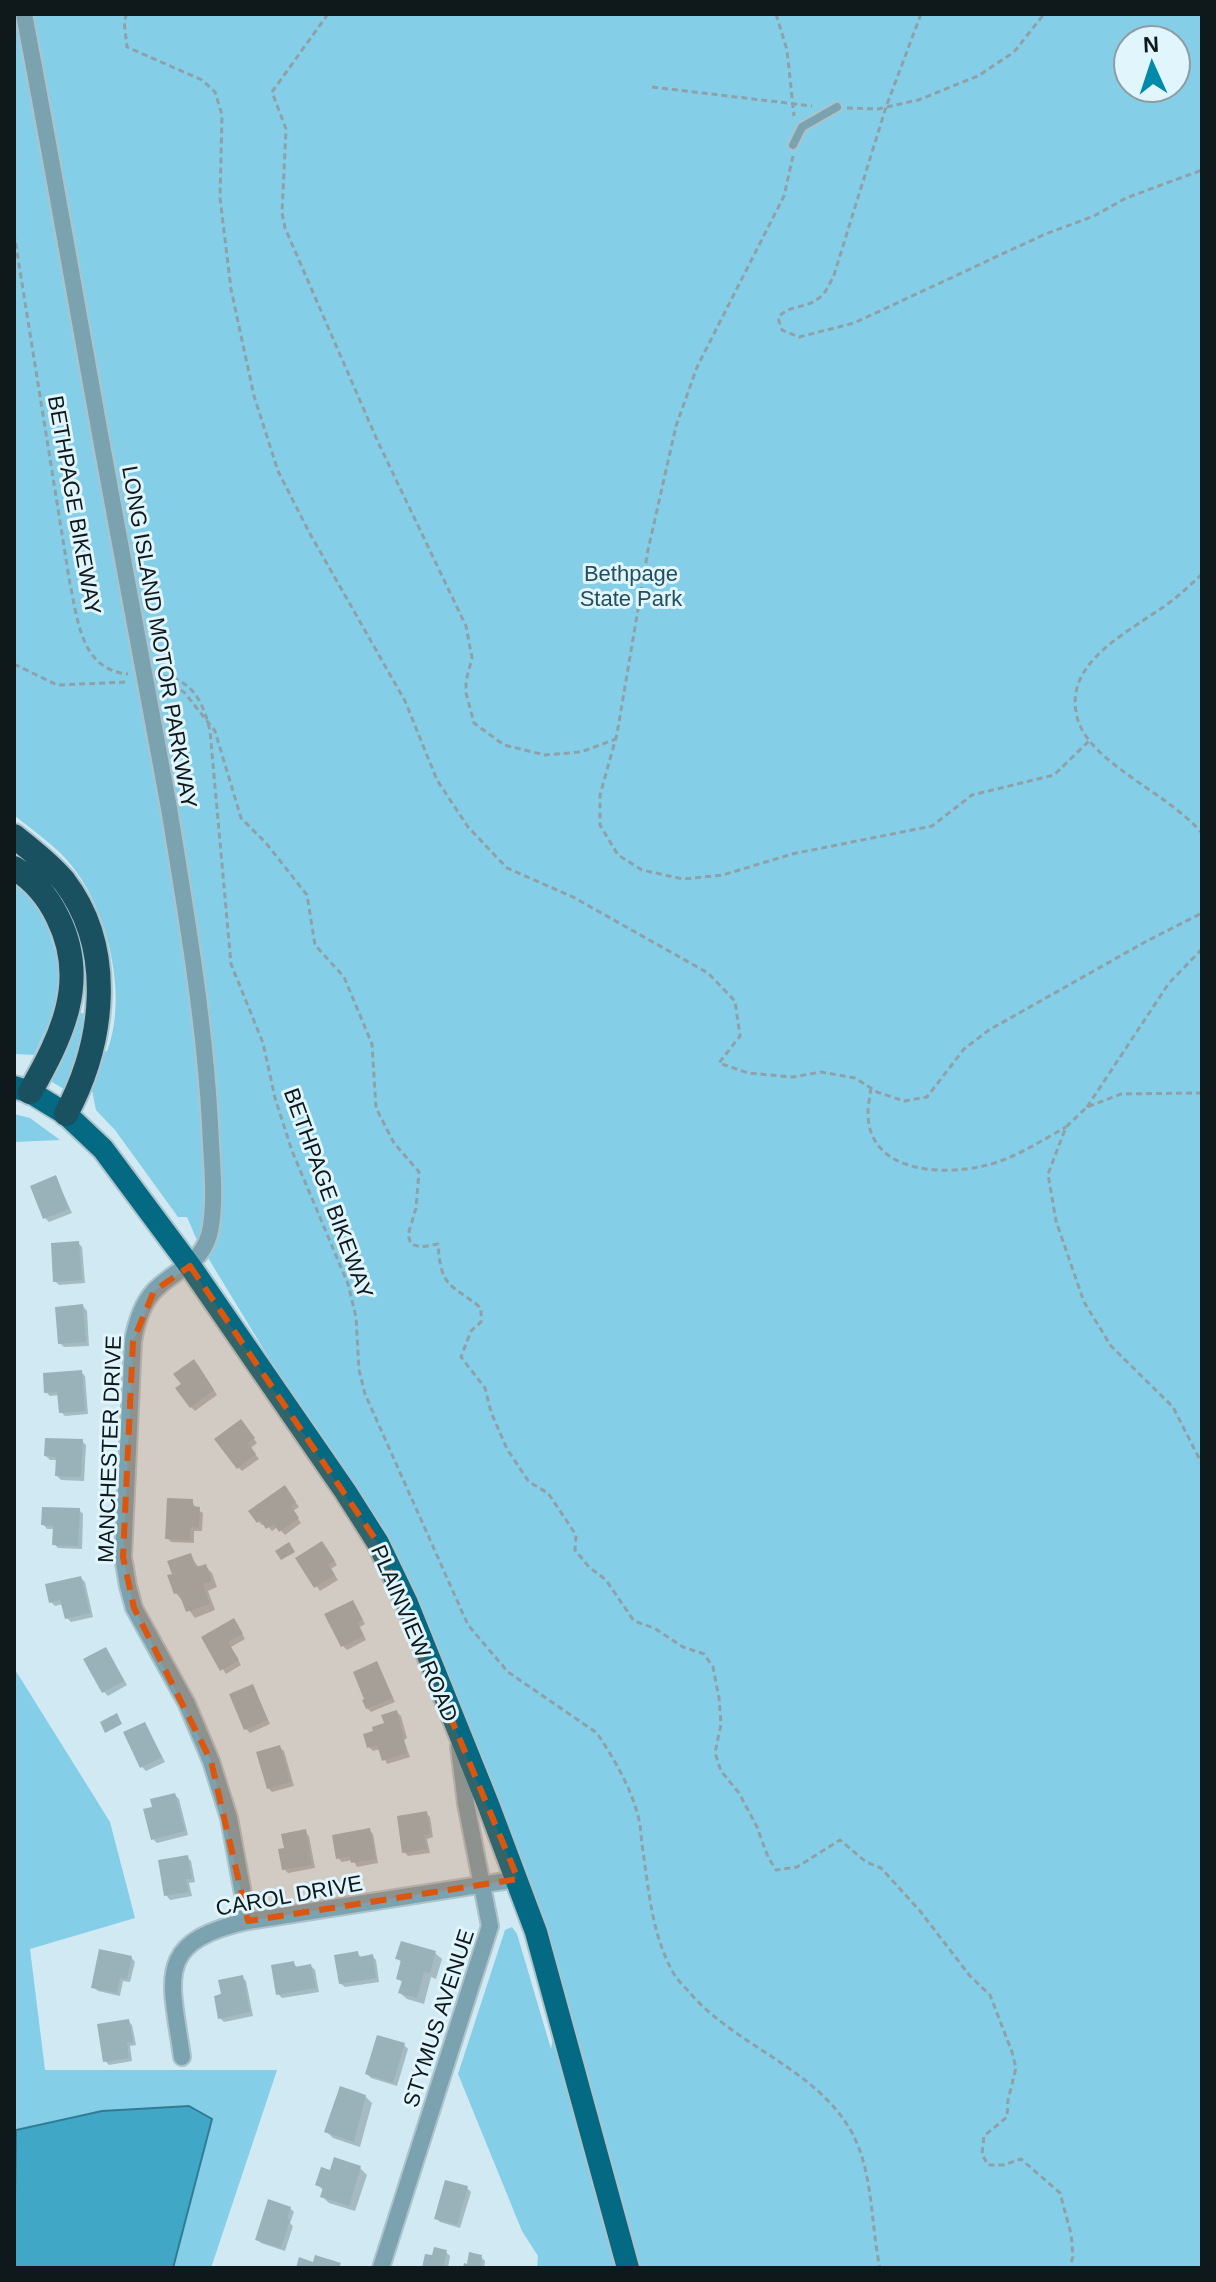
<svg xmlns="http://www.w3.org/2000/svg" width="1216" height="2282" viewBox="0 0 1216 2282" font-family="Helvetica,sans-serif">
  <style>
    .green { fill: #85cee7; fill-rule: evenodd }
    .water { fill: #40a7c6; stroke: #317c93; stroke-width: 2 }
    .shadow { fill: #0003 }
    .building { fill: #99b2ba }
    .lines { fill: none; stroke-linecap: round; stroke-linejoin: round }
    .service-casing { stroke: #adc3cb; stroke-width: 12 }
    .minor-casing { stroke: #adc3cb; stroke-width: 20 }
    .primary-casing { stroke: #adc3cb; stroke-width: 26 }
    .motorway-casing { stroke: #adc3cb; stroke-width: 28 }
    .path { stroke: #8ea1a8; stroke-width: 3; stroke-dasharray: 6 4; stroke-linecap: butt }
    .service { stroke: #7ba2af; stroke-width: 8 }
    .minor { stroke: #7ba2af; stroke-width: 16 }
    .primary { stroke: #046982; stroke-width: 22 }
    .motorway { stroke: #1a5161; stroke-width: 24 }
    .marked { fill: #dd560d; fill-opacity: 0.2; stroke: #dd560d; stroke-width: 6; stroke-dasharray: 16 10; stroke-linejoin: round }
    .labels { text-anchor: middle; stroke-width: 6; stroke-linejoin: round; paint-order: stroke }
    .street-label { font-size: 22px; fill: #0f181b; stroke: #e1f5fd }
    .park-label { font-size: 22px; fill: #234f5d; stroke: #e1f5fd }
  </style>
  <rect width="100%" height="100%" fill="#d0e9f2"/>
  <path class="green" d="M14 14H1202V2268H537L538 2256 522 2231 458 2074 505 1930 512 1927 517 1934 551 2049 558 2008 399 1572 196 1238 187 1217H178L115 1130 96 1110 91 1085 100 1069 104 1052 107 1051C129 994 107 904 66 859 51 843 31 829 14 815ZM1128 40H1176V88H1128Z
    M14 883 42 907 60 968 54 1012 34 1055 14 1054Z
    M80 1013 91 1014 68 1088 64 1089 52 1082 53 1075Z
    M14 1114 30 1118 60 1140 14 1142Z
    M14 1668 110 1822 135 1918 30 1949 45 2070H277L211 2268H173L211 2120 14 2233Z"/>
  <path class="water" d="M189 2106 212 2119 173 2268H14L16 2130 102 2111Z"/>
  <path class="shadow" d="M56 1178 72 1213 49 1222 45 1218Z
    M78 1243 82 1247 85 1283 59 1285 55 1281Z
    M83 1306 87 1311 89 1346 64 1347 60 1343Z
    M198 1365 217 1395 195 1411 191 1407Z
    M81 1372 85 1376 88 1414 65 1416 61 1412 60 1395 50 1396 46 1392Z
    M244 1426 257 1443 251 1448 259 1459 242 1471 238 1467Z
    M82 1441 86 1445 84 1481 61 1480 57 1476 58 1460H50L46 1456Z
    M288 1492 299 1507 293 1511 301 1523 285 1535 278 1527 272 1531 265 1523 262 1525 258 1521Z
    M192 1501 196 1509 203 1513 202 1531H194V1543L171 1542 167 1538Z
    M79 1510 83 1514 82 1549 58 1548 54 1544 55 1529H47L43 1524Z
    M326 1547 337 1565 331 1569 338 1580 320 1591 298 1558Z
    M190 1555 199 1568 205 1566 212 1573 217 1587 208 1591 215 1610 195 1618 176 1593Z
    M81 1578 85 1582 93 1617 71 1622 67 1618 63 1604 55 1606 51 1602Z
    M352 1602 365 1624 360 1627 366 1640 347 1650 343 1646Z
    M237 1625 245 1639 231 1647 241 1665 226 1674 203 1638Z
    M109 1653 127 1685 108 1696 104 1692Z
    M377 1664 395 1702 371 1712 367 1708Z
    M253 1687 270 1724 250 1733 246 1729Z
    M397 1712 401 1716 407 1738 404 1740 410 1757 387 1764 380 1749 373 1751 369 1747Z
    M145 1724 165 1762 146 1771 142 1767Z
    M279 1747 284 1751 294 1786 272 1792 268 1788Z
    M175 1795 179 1799 188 1835 157 1843 153 1839Z
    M426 1813 430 1817 433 1837 427 1839 430 1853 408 1856 404 1852Z
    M369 1830 373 1834 378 1863 357 1867 353 1860 342 1862 338 1858Z
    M305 1832 309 1836 315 1868 288 1873 284 1869 286 1850Z
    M187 1857 191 1861 195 1882 189 1883 192 1896 170 1900 166 1895Z
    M357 1953 362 1958 372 1956 376 1960 379 1982 345 1987 340 1983Z
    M435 1953 442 1959 436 1979 431 1977 424 2004 407 1999 400 1993 403 1983 398 1978 402 1963 398 1959Z
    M131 1957 135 1962 130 1982 123 1981 120 1996 98 1991 93 1987Z
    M293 1963 298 1968 311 1966 315 1970 319 1992 282 1998 278 1994Z
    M242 1977 246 1981 253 2016 224 2022 220 2018 224 1996Z
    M128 2021 132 2025 136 2045 130 2046 132 2061 109 2065 105 2061Z
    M404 2045 408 2049 397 2086 371 2078 367 2074Z
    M365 2096 372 2103 360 2147 333 2138 327 2132Z
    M360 2168 367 2175 355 2211 329 2203 322 2196 324 2191 318 2185 331 2172Z
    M467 2188 471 2192 460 2228 440 2222 436 2218Z
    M290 2208 294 2212 290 2223 293 2226 285 2251 261 2243 257 2239Z
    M446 2252 450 2256 448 2268H424L434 2258Z
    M481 2257 485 2261 484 2268H465Z"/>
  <path class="building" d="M56 1175 69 1209 43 1219 30 1186Z
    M79 1241 82 1280 53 1282 51 1243Z
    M83 1304 86 1342 58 1344 55 1307Z
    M194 1359 214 1390 190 1408 175 1388 181 1384 173 1374Z
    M82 1370 85 1411 59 1413 57 1392 44 1393 43 1373Z
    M241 1419 255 1438 248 1443 256 1454 237 1469 214 1439Z
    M45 1438 83 1439 81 1477 55 1476 56 1457 44 1456Z
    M285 1485 296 1502 291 1506 299 1518 279 1532 274 1524 266 1529 260 1520 257 1523 248 1511Z
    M167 1498 193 1499V1506L200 1507 199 1528 191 1527 190 1540 165 1539Z
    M42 1507 80 1508 78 1546 52 1545 53 1526 41 1525Z
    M322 1541 335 1561 328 1564 335 1575 314 1588 295 1558Z
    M289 1542 295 1552 281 1560 275 1551Z
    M191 1553 196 1567 206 1564 212 1581 203 1584 210 1604 186 1612 179 1593 174 1594 167 1575 172 1574 167 1561Z
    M81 1576 90 1613 65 1619 60 1600 49 1603 45 1584Z
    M353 1600 363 1620 357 1623 364 1636 341 1647 324 1614Z
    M234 1618 243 1634 228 1642 239 1660 220 1671 201 1637Z
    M106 1647 124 1681 102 1693 83 1659Z
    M377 1661 393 1698 366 1709 362 1700 364 1699 353 1672Z
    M253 1684 268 1720 244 1730 229 1694Z
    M397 1710 407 1753 382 1761 377 1745 367 1748 363 1734 373 1731 372 1727 384 1723 381 1715Z
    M117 1713 122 1724 105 1733 100 1722Z
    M145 1722 162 1757 140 1768 123 1732Z
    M280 1745 291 1782 267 1789 256 1752Z
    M175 1793 185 1831 151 1840 143 1809 152 1807 150 1799Z
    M427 1811 430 1834 424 1835 427 1849 402 1853 397 1816Z
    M370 1828 376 1859 351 1863 350 1856 336 1859 332 1835Z
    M306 1829 312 1865 282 1870 278 1849 284 1848 281 1834Z
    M188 1855 192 1879H186L189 1892 164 1896 158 1860Z
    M401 1941 436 1951 430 1973 424 1972 417 1998 398 1993 402 1981 396 1979 401 1960 395 1959Z
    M99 1949 132 1956 127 1979 120 1978 117 1993 91 1988Z
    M358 1951 359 1957 373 1954 376 1978 339 1984 334 1955Z
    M294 1961 295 1967 311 1964 316 1988 276 1995 271 1965Z
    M243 1975 250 2012 218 2019 214 1996 221 1994 218 1980Z
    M129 2019 133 2042 127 2043 129 2058 103 2062 97 2024Z
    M377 2035 405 2043 393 2083 365 2074Z
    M340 2086 366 2095 354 2142 324 2132Z
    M334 2157 361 2166 349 2206 320 2197 323 2188 315 2185 321 2167 330 2170Z
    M445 2180 468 2186 457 2225 434 2219Z
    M268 2199 291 2207 287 2219 290 2220 281 2248 255 2240Z
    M434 2247 447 2250 443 2268H422L425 2254 432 2255Z
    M469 2252 482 2255 480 2268H463L464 2263 467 2264Z
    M315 2255 341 2263 339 2268H296L299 2257 313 2262Z"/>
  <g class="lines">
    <defs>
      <path id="service" d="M793 145 802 127 837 107"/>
      <path id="minor" d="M24 14C56 181 84 349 115 516 133 614 152 711 169 808 186 913 204 1016 210 1123 211 1156 216 1192 211 1226 205 1265 177 1267 154 1291 142 1304 136 1324 133 1341L123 1557 128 1586 134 1608 187 1704 211 1761 229 1818 248 1921
        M182 2057C171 1978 153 1942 248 1921L518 1879
        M381 2268 490 1926 466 1804 459 1747"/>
      <path id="primary" d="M14 1087 30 1092 66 1114 103 1149 190 1266 345 1491 378 1543 407 1603 488 1804 536 1932 628 2268"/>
      <path id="motorway" d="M14 836C31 850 50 864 64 881 116 949 104 1043 66 1114
        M14 868C34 880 48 897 58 918 89 981 62 1036 30 1092"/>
    </defs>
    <use href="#service" class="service-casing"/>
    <use href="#minor" class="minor-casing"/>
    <use href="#primary" class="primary-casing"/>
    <use href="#motorway" class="motorway-casing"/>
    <path class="path" d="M127 14 124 21 127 47 202 80 215 92 222 115 220 198 231 289 254 396 278 471 309 532 405 701 437 780 468 827 507 868 573 897 708 973 735 1001 740 1036 719 1063 748 1073 793 1077 821 1072 855 1078 877 1092 904 1101 927 1097 964 1049 989 1030 1145 942 1202 913
      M328 14 272 92 286 129 282 213 285 228 378 442 466 626 472 658 466 681V693L474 723 504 745 545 755 581 752 616 739
      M776 14 787 50 794 116
      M921 14 886 107 834 275C830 283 826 293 819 298 806 309 789 304 778 318L782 330 799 337 854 323 1043 235 1094 216 1126 198 1202 170
      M652 87 812 106
      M847 108 878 109 918 100 978 76 1014 52 1044 14
      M793 156 784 196 697 367 676 426 648 550 617 734 600 795V825L618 855 642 870 683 879 723 875 792 854 932 826 972 795 1054 775 1090 740
      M14 233 70 584C78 620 81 670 128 674
      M1202 574C1195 581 1187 588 1179 595 1143 626 1066 655 1076 712 1079 732 1094 748 1110 761 1140 786 1176 804 1202 833
      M14 664 57 685 128 682
      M163 676C194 680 204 705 210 731L231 964 263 1043 275 1098 292 1151 348 1284 356 1317 359 1370 365 1394 468 1625 508 1672 597 1733C612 1756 628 1782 636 1809 640 1820 641 1833 642 1845 649 1889 651 1934 674 1974 678 1981 685 1987 690 1993 735 2045 811 2067 848 2126 874 2167 870 2222 880 2268
      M163 681 184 692 215 731 241 818 266 843 307 895 315 945 344 977 372 1044 376 1108 394 1143 419 1172 416 1208 408 1235 411 1244 421 1247 438 1244C441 1290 451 1283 481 1308V1322L471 1331 461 1357 485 1388 491 1412 507 1449 529 1482 548 1493 576 1535 575 1550 589 1567 606 1580 634 1621 654 1628 683 1647 704 1654 713 1667 719 1698 721 1724 715 1753 721 1771 739 1793 757 1827 768 1857 776 1870 797 1867 840 1840 866 1862 881 1868 920 1911 970 1976 990 1995 1012 2052 1016 2068 1008 2100 1007 2117 984 2136 982 2154 988 2165H1003L1021 2159 1060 2193 1071 2234 1073 2256 1070 2268
      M871 1088C870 1096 868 1105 868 1113 868 1172 940 1176 983 1166 1012 1160 1041 1141 1066 1127
      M1202 1093 1121 1094 1087 1107 1066 1127 1048 1174 1056 1221 1084 1302 1111 1346 1173 1407 1202 1464
      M1087 1107 1169 983 1202 949"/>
    <use href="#service" class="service"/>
    <use href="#minor" class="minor"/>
    <use href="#primary" class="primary"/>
    <use href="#motorway" class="motorway"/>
  </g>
  <path class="marked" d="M190 1266 378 1543 518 1879 248 1921 211 1761 134 1608 123 1557 133 1341 154 1291Z"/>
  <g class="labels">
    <g class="street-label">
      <text transform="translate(75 505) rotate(80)" y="8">BETHPAGE BIKEWAY</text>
      <text transform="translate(160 637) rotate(80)" y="8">LONG ISLAND MOTOR PARKWAY</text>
      <text transform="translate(329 1193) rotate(70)" y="8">BETHPAGE BIKEWAY</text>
      <text transform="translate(109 1449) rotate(-88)" y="8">MANCHESTER DRIVE</text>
      <text transform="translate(415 1633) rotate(67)" y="8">PLAINVIEW ROAD</text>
      <text transform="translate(289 1895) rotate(-10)" y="8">CAROL DRIVE</text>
      <text transform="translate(438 2018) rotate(-72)" y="8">STYMUS AVENUE</text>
    </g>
    <g class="park-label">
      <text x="631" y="581">Bethpage<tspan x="631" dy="25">State Park</tspan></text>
    </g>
  </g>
  <rect width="1216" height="2282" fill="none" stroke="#0f181b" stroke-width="32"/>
  <g transform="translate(1152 64) rotate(357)"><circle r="38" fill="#e1f5fd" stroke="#8d9da3" stroke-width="2"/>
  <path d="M0-6L14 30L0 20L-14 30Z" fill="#008aa9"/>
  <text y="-12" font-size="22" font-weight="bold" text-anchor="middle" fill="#0f181b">N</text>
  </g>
</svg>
